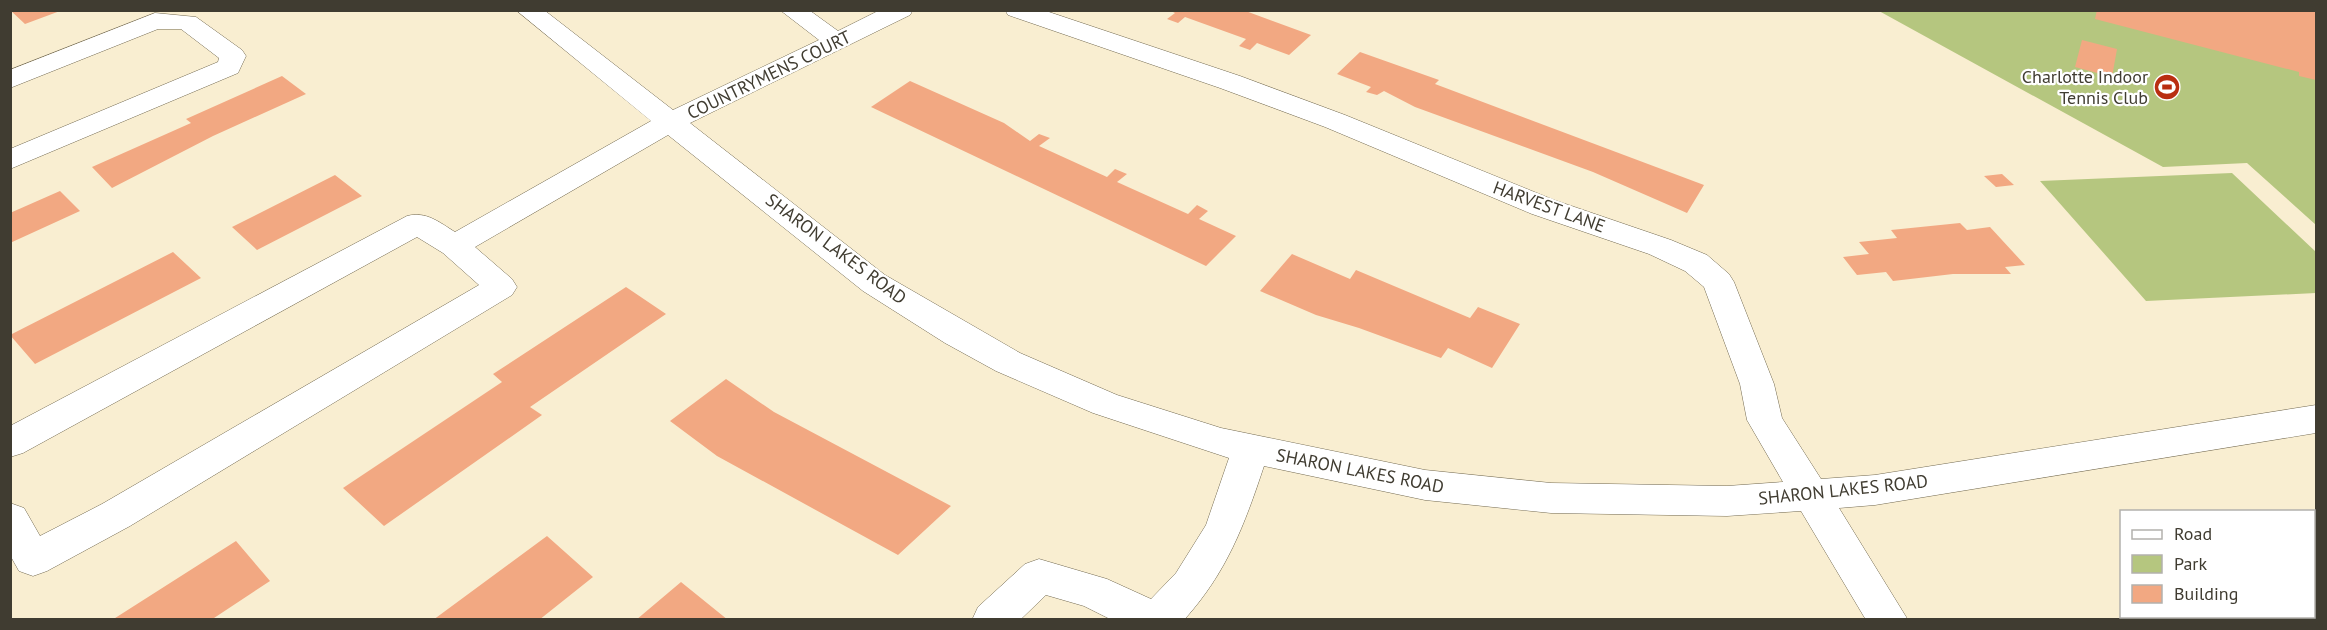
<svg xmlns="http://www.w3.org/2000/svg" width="2327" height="630" viewBox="0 0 2327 630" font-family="'PT Sans',sans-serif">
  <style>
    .green { fill: #b5c67f }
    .building { fill: #f2a882 }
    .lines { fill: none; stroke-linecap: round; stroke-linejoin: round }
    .minor-casing { stroke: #736a51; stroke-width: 1 }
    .minor { fill: #fff; fill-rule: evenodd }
    .labels { text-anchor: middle; stroke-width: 4.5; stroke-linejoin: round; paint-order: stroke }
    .street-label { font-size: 18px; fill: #403c31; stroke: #fff }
    .poi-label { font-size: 18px; fill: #403c31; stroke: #fff; text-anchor: end }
  </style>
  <rect width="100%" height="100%" fill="#f9eed1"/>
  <path class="green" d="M1879 11H2316V225L2247 163 2163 167Z
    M2232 173 2316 252V293L2146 301 2040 181Z"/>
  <path class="building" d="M10 10H60V11L25 24Z
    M1169 10H1243L1311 35 1289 55 1257 43 1250 50 1239 46 1246 39 1185 17 1178 23 1167 19 1175 13Z
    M2097 10H2316V80L2299 76V72L2095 19Z
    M2082 40 2117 49 2112 77 2075 67Z
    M1360 52 1439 80 1435 84 1704 185 1687 213 1593 172 1415 107 1384 91 1377 95 1366 92 1371 87 1337 74Z
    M282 76 306 94 213 136 112 188 92 167 191 123 186 119Z
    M910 81 1004 123 1030 141 1039 134 1050 138 1039 146 1107 177 1115 169 1127 174 1117 182 1188 214 1197 205 1208 211 1199 219 1236 236 1206 266 871 107Z
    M2002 174 2014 185 1996 187 1984 176Z
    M335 175 362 196 257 250 232 227Z
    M60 191 80 211 10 243V213Z
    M1960 223 1967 230 1990 227 2025 265 2005 267 2011 274H1953L1893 281 1886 272 1857 275 1843 257 1869 254 1859 242 1897 238 1891 230Z
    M173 252 201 278 35 364 10 335Z
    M1292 254 1350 279 1356 270 1470 318 1478 307 1520 324 1492 368 1448 348 1441 358 1359 328 1316 315 1260 291Z
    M626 287 666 314 530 407 542 415 384 526 343 488 502 382 493 374Z
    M726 379 774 412 951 506 898 555 717 456 670 421Z
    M547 536 593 577 539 620H433Z
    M236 541 270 581 211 620H112Z
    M681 582 728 620H636Z
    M2316 609V620H2271L2281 616H2314V610Z"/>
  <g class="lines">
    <defs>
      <path id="minor" d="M516 10H544L673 110 819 40 780 10H809L838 31 880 10H913L910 15 690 123 885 275 1020 353 1117 395 1221 428 1425 470 1551 483 1727 486 1783 482 1747 420 1740 384 1704 287 1685 271 1649 254 1532 214 1325 127 1220 88 1008 15 1005 10H1043L1240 76 1345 115 1554 200 1671 240 1707 255 1729 274 1734 282 1774 384 1782 418 1821 479 1875 475 2316 405V433L1875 505 1839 508 1908 620H1866L1801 511 1727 516 1551 513 1425 500 1264 466C1244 526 1227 572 1184 620H1112L1084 606 1046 595 1020 620H972L978 607 1025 564 1039 559 1107 579 1151 599 1176 573 1206 525 1229 458 1093 413 996 371 945 343 863 291 668 135 475 247 512 279 517 287 512 295 130 526 47 571 33 576 19 571 10 555V503L24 508 40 536 102 504 479 285 443 253 417 237 23 453 10 457V426L407 216C426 211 439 222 455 232L651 121Z
        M155 13 196 17 242 50 246 56 238 73 10 169V149L218 62 219 58 181 29H158L10 88V70Z"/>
    </defs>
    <use href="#minor" class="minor-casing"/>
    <use href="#minor" class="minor"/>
  </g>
  <defs>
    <symbol id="stadium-disc" viewBox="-11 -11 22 22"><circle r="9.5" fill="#b92e11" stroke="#fff"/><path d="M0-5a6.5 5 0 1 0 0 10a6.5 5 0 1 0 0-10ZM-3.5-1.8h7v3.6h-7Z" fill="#fff"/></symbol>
  </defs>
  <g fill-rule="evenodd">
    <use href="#stadium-disc" x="2152" y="72" width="30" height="30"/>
  </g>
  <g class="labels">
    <g class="street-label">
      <text transform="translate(769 75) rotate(-26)" y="6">COUNTRYMENS COURT</text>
      <text transform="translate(1549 207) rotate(20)" y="6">HARVEST LANE</text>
      <text transform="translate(836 249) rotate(37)" y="6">SHARON LAKES ROAD</text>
      <text transform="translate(1360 471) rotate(11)" y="6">SHARON LAKES ROAD</text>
      <text transform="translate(1843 490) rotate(-6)" y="6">SHARON LAKES ROAD</text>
    </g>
    <g class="poi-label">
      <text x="2148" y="83">Charlotte Indoor<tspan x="2148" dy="21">Tennis Club</tspan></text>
    </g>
  </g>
  <rect width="2327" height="630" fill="none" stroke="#403c31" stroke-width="24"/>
  <rect x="2120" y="510" width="195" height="108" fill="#ffffff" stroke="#b3b1ad" stroke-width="1.5"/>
  <rect x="2132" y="530" width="30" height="9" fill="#ffffff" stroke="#b3b1ad" stroke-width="1.5"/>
  <text x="2174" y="540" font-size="18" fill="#403c31">Road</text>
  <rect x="2132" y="555" width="30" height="18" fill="#b5c67f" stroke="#b3b1ad" stroke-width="1.5"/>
  <text x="2174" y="570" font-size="18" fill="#403c31">Park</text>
  <rect x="2132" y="585" width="30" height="18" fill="#f2a882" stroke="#b3b1ad" stroke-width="1.5"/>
  <text x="2174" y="600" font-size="18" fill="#403c31">Building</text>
</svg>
